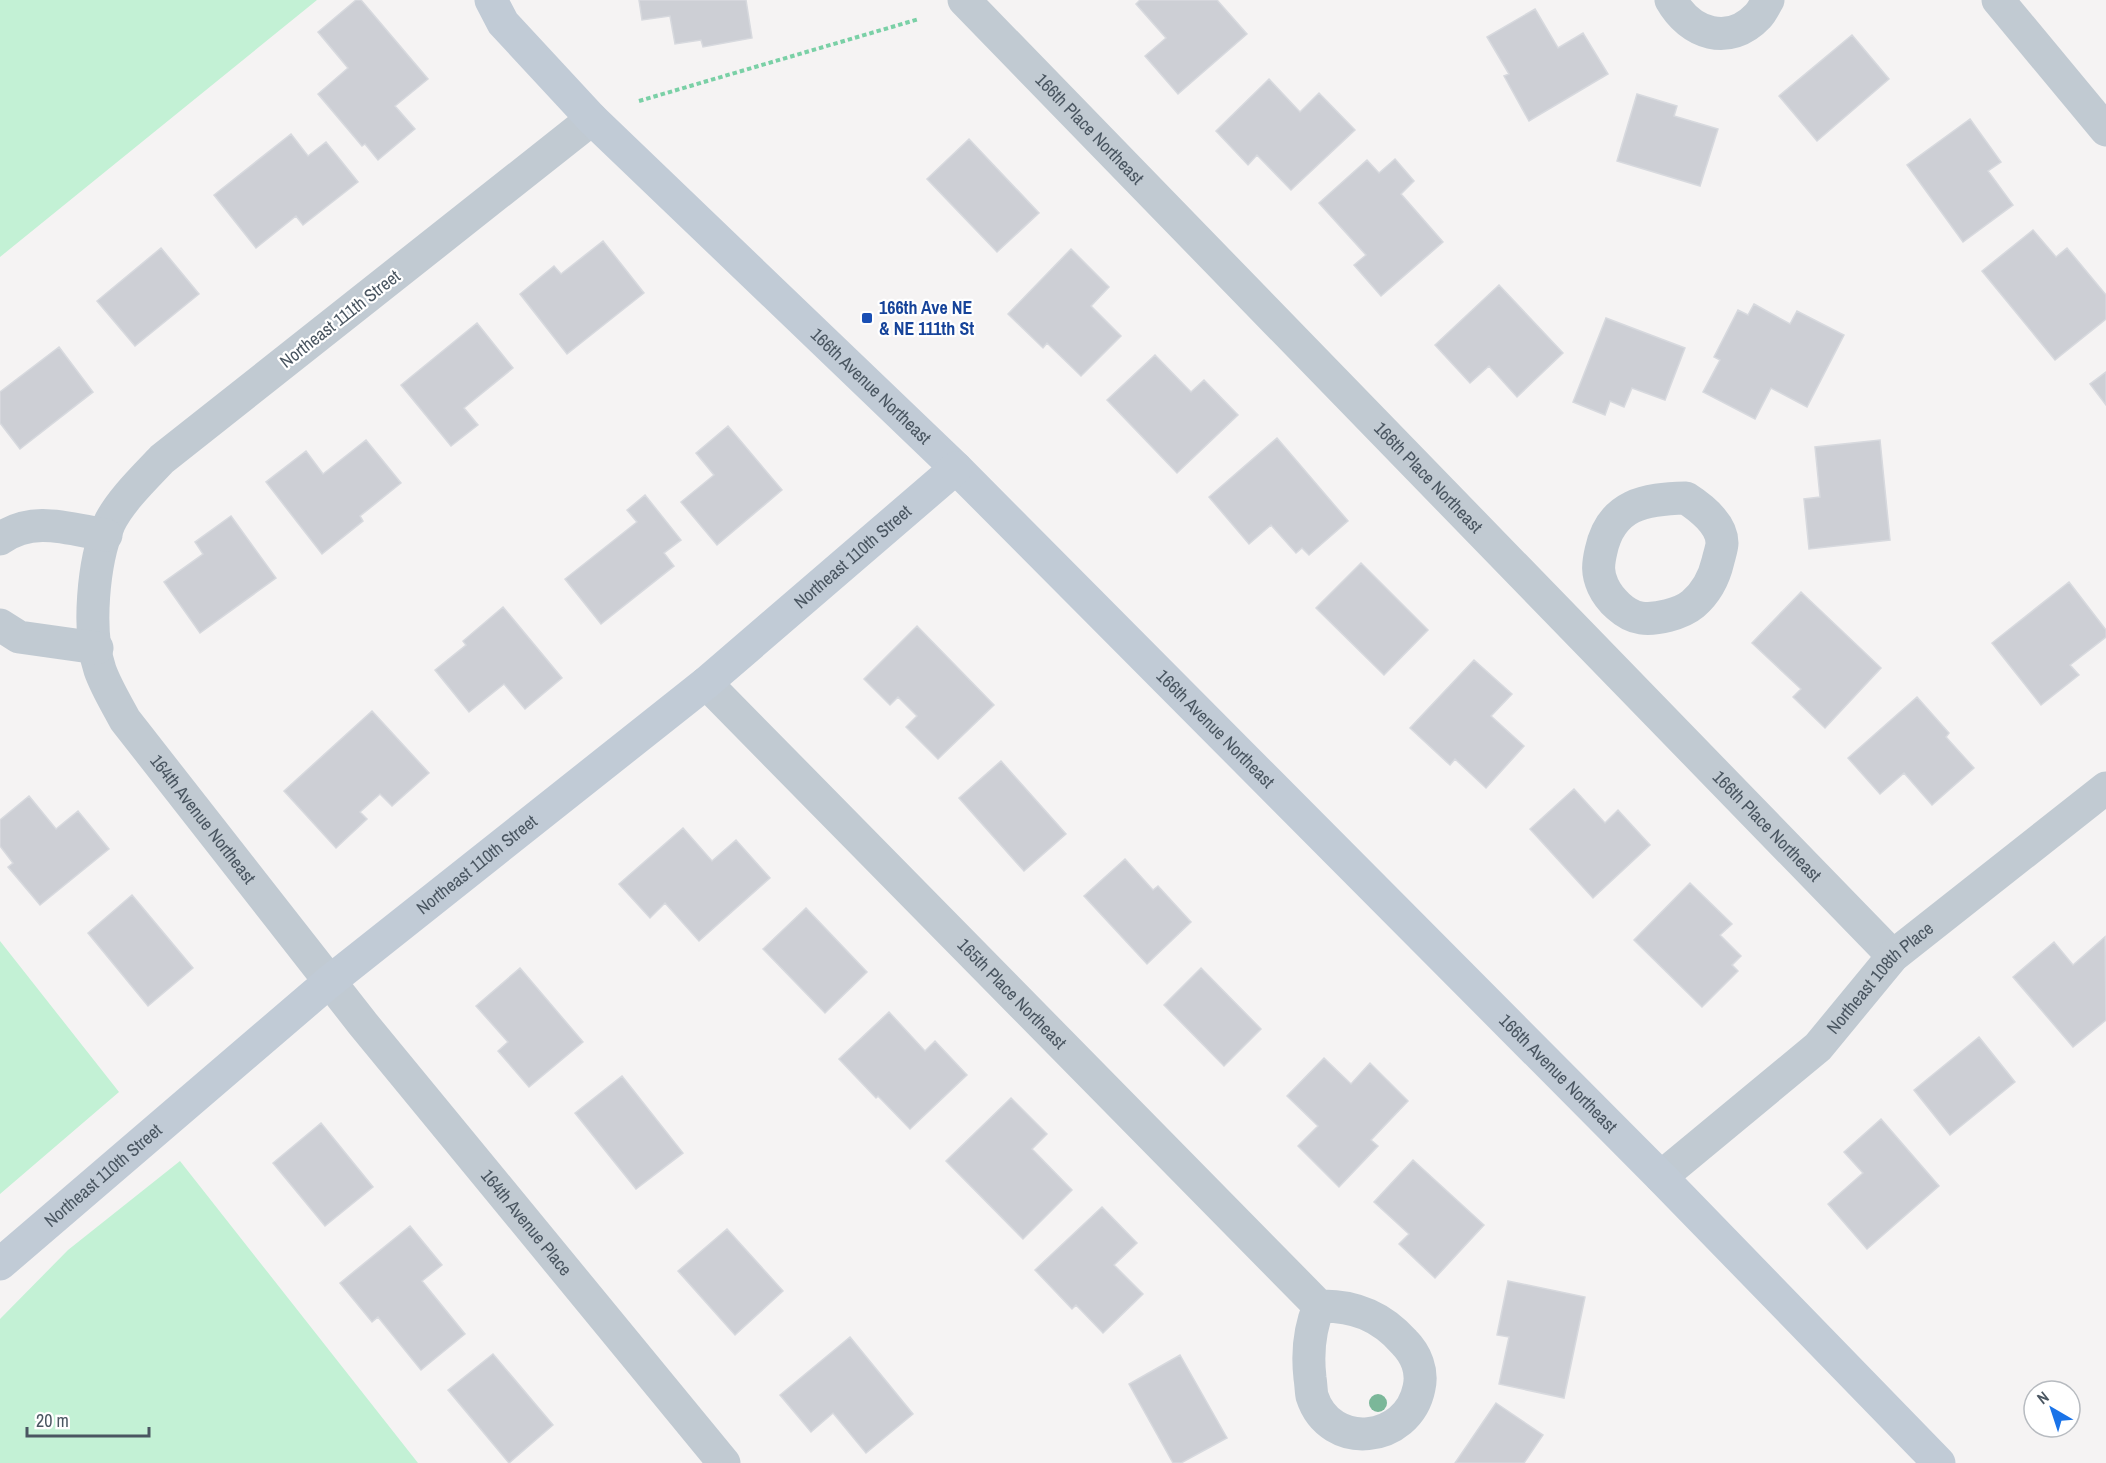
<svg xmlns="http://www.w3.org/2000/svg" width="2106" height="1463" viewBox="0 0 2106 1463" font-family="'Archivo Narrow',sans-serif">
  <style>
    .green { fill: #c3f1d5 }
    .building { fill: #cdcfd5; stroke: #d7d9de; stroke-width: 1.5 }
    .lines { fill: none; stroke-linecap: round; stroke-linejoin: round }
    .path { stroke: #7ad0a6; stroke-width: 4; stroke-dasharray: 4.5 3; stroke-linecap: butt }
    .street { stroke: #c1cad2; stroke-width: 33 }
    .secondary { stroke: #c1cbd6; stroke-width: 33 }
    .tree { fill: #7bb799 }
    .transit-dot { fill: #1a4fb4; stroke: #fff; stroke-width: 2 }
    .labels { text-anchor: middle; stroke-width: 4.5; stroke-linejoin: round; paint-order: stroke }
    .street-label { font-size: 18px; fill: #4a5661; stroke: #fff }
    .transit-label { font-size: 18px; font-weight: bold; fill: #164399; stroke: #fff; text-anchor: start }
  </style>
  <rect width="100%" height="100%" fill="#f5f3f3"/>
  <path class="green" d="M0 0H317L0 257Z
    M0 941 119 1092 0 1194Z
    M180 1161 418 1463H0V1319L68 1250Z"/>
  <path class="building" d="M356 0H361L428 79 395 106 415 129 378 160 365 144 362 146 318 94 348 68 318 32Z
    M639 0H746L752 38 703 47 701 40 675 44 670 16 642 20Z
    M1140 0H1217L1247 34 1178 94 1145 56 1166 38 1136 4Z
    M1535 9 1558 48 1583 33 1608 74 1529 121 1504 76 1509 74 1487 37Z
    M1852 35 1889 79 1817 141 1779 96Z
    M1269 79 1300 112 1319 93 1355 130 1291 190 1257 155 1248 165 1216 131Z
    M1637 94 1677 106 1674 116 1718 129 1700 186 1617 161Z
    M1970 119 2001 162 1988 171 2013 205 1963 242 1907 165Z
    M291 134 308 156 326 142 358 182 303 225 296 216 256 248 214 195Z
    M969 139 1039 213 997 252 927 179Z
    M1395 159 1414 181 1401 194 1443 242 1381 296 1354 265 1366 255 1319 203 1367 160 1379 173Z
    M2033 230 2056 257 2067 248 2106 295V319L2055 360 1982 271Z
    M603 241 644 293 567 354 520 294 554 266 561 274Z
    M161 248 199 294 135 346 97 301Z
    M1071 249 1109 287 1091 306 1121 336 1081 376 1047 343 1043 348 1008 314Z
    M1499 285 1563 353 1517 397 1489 366 1470 383 1435 345Z
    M1754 304 1790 324 1797 311 1844 335 1807 407 1771 388 1755 419 1703 392 1720 360 1714 357 1738 310 1748 315Z
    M1606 318 1685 348 1665 400 1632 388 1624 407 1610 401 1605 415 1573 402Z
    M477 323 513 368 464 408 478 425 451 446 401 385Z
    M59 347 93 392 20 449 0 423V392Z
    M1155 355 1191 392 1204 380 1238 415 1177 473 1107 400Z
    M2106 372V405L2090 384Z
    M728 426 782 490 717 545 681 502 714 475 696 453Z
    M1277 438 1348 521 1309 555 1302 548 1296 553 1271 525 1249 544 1209 497Z
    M366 440 401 483 360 516 363 521 322 554 266 482 306 451 323 474Z
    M1880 440 1890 540 1809 549 1804 499 1820 497 1815 447Z
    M645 495 681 540 664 553 674 566 601 624 565 579 637 522 627 510Z
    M231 516 276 578 200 633 164 582 203 554 195 542Z
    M1361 563 1428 630 1384 675 1316 608Z
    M2069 582 2106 630V637L2070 665 2079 675 2041 705 1992 643Z
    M1801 592 1881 668 1825 728 1793 697 1801 689 1752 643Z
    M503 607 562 678 525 709 504 684 469 712 435 670 466 645 463 641Z
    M917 626 994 705 938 759 906 727 917 716 898 697 890 705 864 679Z
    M1474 660 1512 694 1491 716 1524 746 1486 788 1455 759 1450 765 1410 728Z
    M1917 697 1949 733 1946 737 1974 768 1932 805 1904 773 1880 794 1848 758Z
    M372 711 429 773 392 806 380 794 360 812 367 819 336 848 284 791Z
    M1001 761 1066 834 1024 871 959 798Z
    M1574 789 1605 823 1618 810 1650 845 1593 898 1530 829Z
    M29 796 56 829 78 811 109 849 40 905 8 867 13 863 0 846V820Z
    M683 828 712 861 736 840 770 878 699 941 665 903 650 918 619 884Z
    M1125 859 1153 890 1158 886 1191 922 1147 964 1084 896Z
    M1690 883 1732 924 1720 935 1741 956 1732 965 1738 971 1702 1007 1634 940Z
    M132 895 193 968 148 1006 88 933Z
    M806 908 867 972 825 1013 763 949Z
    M2105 937 2106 1020 2073 1047 2013 977 2054 942 2073 965Z
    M520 968 583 1042 529 1087 498 1051 508 1042 476 1006Z
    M1201 968 1261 1029 1224 1066 1164 1005Z
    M889 1012 925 1051 935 1041 967 1075 910 1129 878 1096 876 1098 839 1059Z
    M1979 1037 2015 1082 1950 1135 1914 1090Z
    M1324 1058 1351 1084 1370 1063 1408 1101 1371 1140 1378 1146 1339 1187 1298 1146 1318 1126 1287 1096Z
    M622 1076 683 1153 636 1189 575 1113Z
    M1011 1098 1047 1134 1032 1149 1072 1190 1023 1239 946 1161Z
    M1881 1119 1939 1186 1867 1249 1828 1204 1863 1173 1844 1152Z
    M321 1123 373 1187 325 1226 273 1163Z
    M1413 1160 1484 1225 1435 1278 1399 1244 1409 1234 1374 1202Z
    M1102 1207 1137 1243 1114 1265 1143 1294 1103 1333 1076 1305 1072 1309 1035 1270Z
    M410 1226 442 1265 422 1281 465 1334 421 1370 378 1317 372 1322 340 1283Z
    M727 1229 783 1291 735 1335 678 1271Z
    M1508 1281 1585 1297 1564 1398 1499 1384 1509 1337 1497 1335Z
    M850 1337 913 1414 866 1453 833 1413 811 1432 780 1395Z
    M493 1354 553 1425 509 1463 448 1390Z
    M1180 1355 1227 1438 1181 1463H1173L1129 1384Z
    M1496 1403 1543 1435 1524 1463H1455Z"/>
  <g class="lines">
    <path class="path" d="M639 101 919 19"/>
    <g class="street">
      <path id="s1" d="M964 0 1893 956"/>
      <path d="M1671 0C1690 34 1729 47 1758 16 1762 12 1765 5 1768 0"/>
      <path d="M1998 0 2106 130"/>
      <path id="s2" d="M592 119 162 459C145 477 119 502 109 524 93 562 87 631 100 670 106 687 116 703 125 720L363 1024 724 1463"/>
      <path d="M1686 498C1700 507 1722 524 1722 543 1722 548 1719 556 1718 561 1714 578 1707 592 1693 604 1681 614 1656 620 1641 618 1625 616 1609 599 1603 586 1597 573 1598 564 1601 551 1611 504 1645 499 1686 498Z"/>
      <path d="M0 539C33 515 69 529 106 535"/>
      <path d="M0 625 19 637 97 648"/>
      <path id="s3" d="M706 683 1319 1306C1354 1305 1381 1316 1404 1342 1416 1354 1423 1371 1419 1388 1408 1443 1330 1452 1312 1396 1311 1391 1311 1384 1310 1378 1307 1352 1309 1330 1319 1306"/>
      <path id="s4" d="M1661 1177 1818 1047 1893 956 2106 788"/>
    </g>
    <g class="secondary">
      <path id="s5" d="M491 0 503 23 592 119 956 468 1661 1177 1939 1463"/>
      <path id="s6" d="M0 1264 329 982 706 683 956 468"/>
    </g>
  </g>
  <circle class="tree" cx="1378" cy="1403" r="9"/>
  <rect class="transit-dot" x="861" y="312" width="12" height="12" rx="3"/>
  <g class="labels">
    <g class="street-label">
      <text dy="6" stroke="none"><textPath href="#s1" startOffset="180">166th Place Northeast</textPath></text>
      <text transform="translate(340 319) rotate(-38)" y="6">Northeast 111th Street</text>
      <text dy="6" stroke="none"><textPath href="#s5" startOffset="543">166th Avenue Northeast</textPath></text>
      <text dy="6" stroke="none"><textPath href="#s1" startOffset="666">166th Place Northeast</textPath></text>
      <text dy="6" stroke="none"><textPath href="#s6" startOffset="1108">Northeast 110th Street</textPath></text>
      <text dy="6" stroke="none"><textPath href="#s5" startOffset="1029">166th Avenue Northeast</textPath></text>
      <text dy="6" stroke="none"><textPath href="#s2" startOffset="963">164th Avenue Northeast</textPath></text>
      <text dy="6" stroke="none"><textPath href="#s1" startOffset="1152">166th Place Northeast</textPath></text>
      <text dy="6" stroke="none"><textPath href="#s6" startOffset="622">Northeast 110th Street</textPath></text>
      <text dy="6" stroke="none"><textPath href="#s4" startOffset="297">Northeast 108th Place</textPath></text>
      <text dy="6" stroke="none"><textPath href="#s3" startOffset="436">165th Place Northeast</textPath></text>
      <text dy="6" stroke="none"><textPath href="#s5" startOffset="1515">166th Avenue Northeast</textPath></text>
      <text dy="6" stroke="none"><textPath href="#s6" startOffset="136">Northeast 110th Street</textPath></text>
      <text dy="6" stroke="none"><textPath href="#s2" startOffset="1480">164th Avenue Place</textPath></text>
    </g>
    <g class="transit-label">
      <text x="879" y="314">166th Ave NE<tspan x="879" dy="21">&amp; NE 111th St</tspan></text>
    </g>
  </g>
  <g transform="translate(2052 1409) rotate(321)"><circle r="28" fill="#ffffff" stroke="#b7bbc0" stroke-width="1.5"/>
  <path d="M0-4.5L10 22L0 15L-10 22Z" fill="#1a73e8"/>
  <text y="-9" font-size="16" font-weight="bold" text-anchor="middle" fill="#4a5661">N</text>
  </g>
  <path d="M27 1427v9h122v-9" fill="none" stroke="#4a5661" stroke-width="3"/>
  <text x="36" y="1427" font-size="18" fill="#4a5661" stroke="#ffffff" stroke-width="4.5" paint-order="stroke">20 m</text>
</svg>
